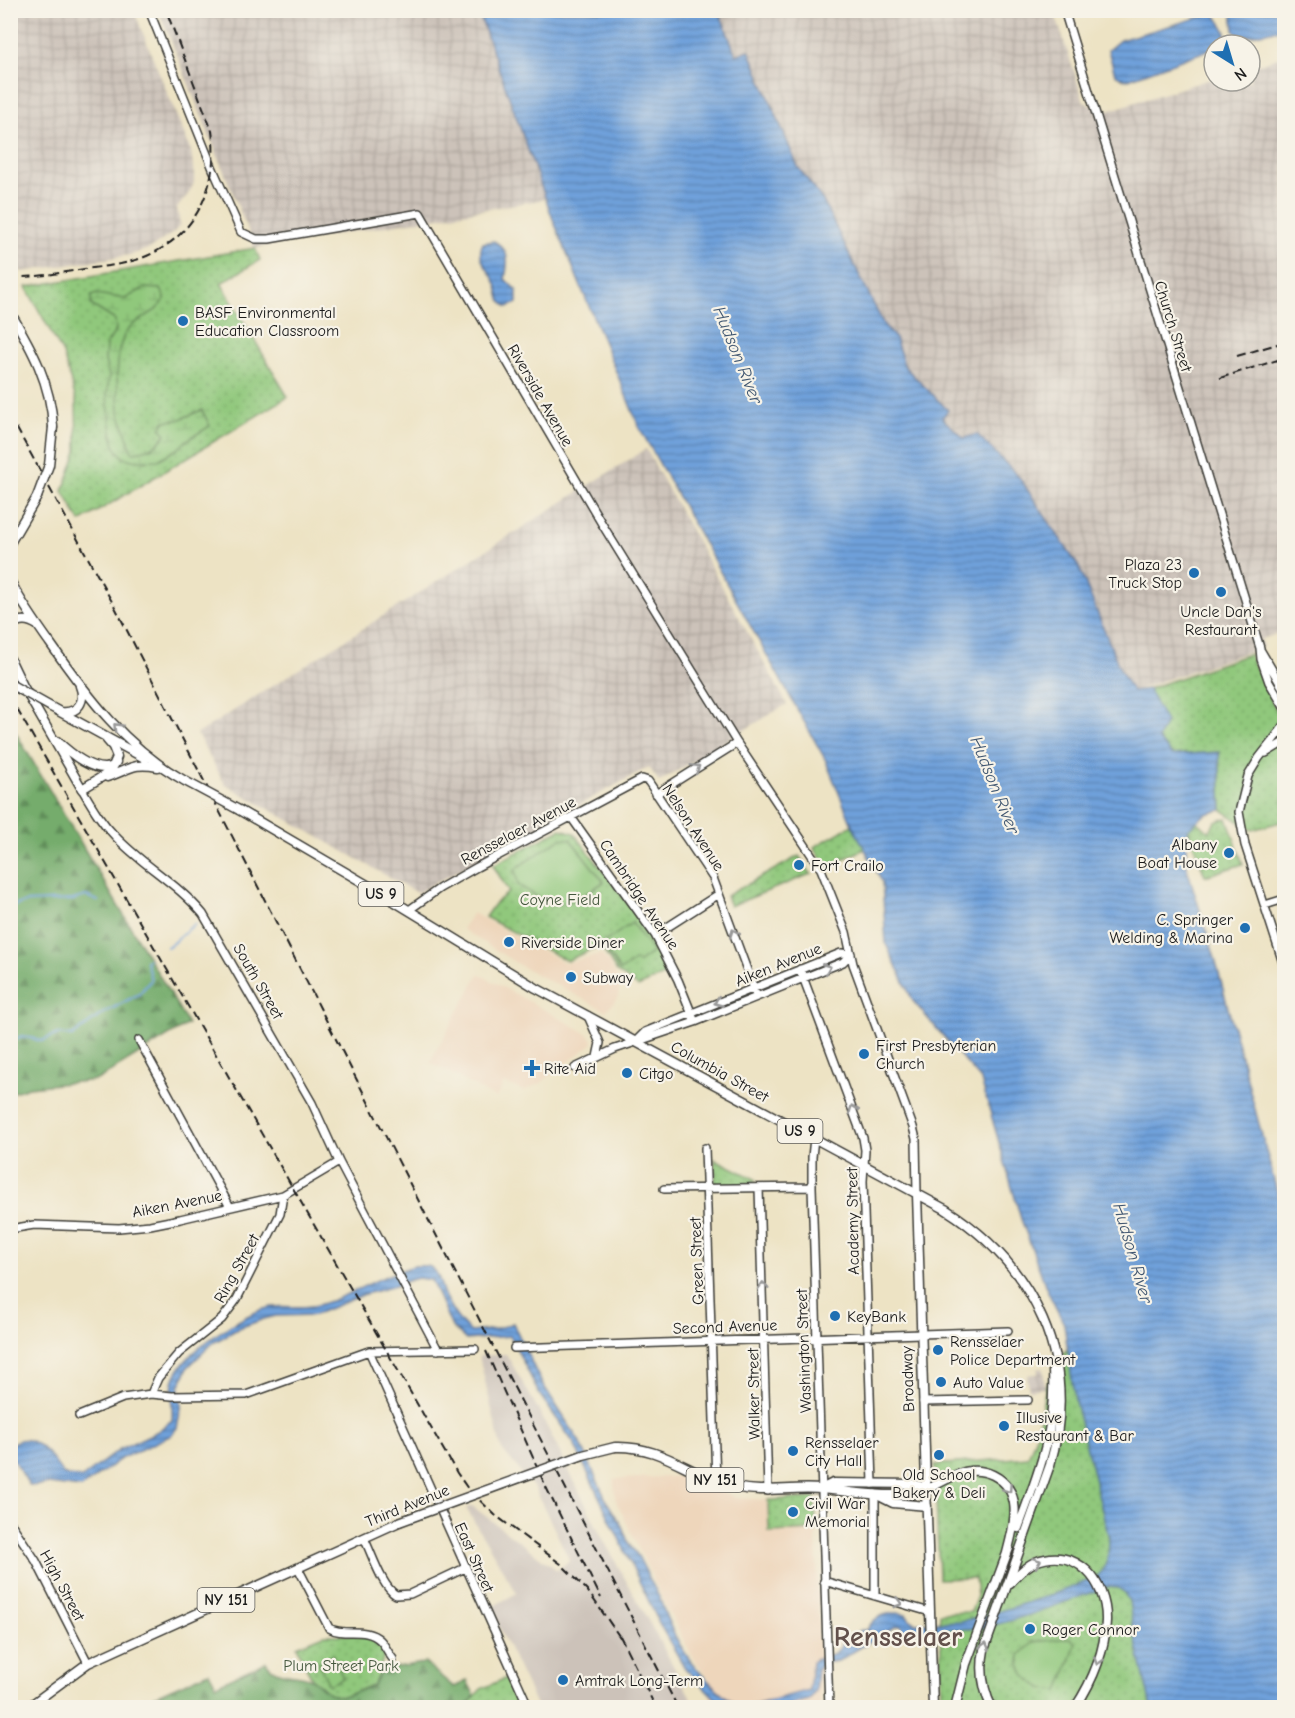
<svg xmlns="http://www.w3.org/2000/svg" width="1295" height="1718" viewBox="0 0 1295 1718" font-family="'Comic Neue',sans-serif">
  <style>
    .built { fill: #eed6bb }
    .industrial { fill: url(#industrial-grid) }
    .railway { fill: #ccc2b9 }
    .grass { fill: url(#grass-dots); stroke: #56724c; stroke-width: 1.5 }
    .forest { fill: url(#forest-firs); stroke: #486444; stroke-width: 1.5 }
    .wetland { fill: url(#wetland-marsh); stroke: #56724c; stroke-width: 1.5 }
    .garden { fill: #90c87c; stroke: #56724c; stroke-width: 1.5 }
    .water { fill: url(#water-rules); stroke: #465e7c; stroke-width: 1.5 }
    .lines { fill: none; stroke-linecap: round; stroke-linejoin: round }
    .stream { stroke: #70a1db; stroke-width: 2 }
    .minor-casing { stroke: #3b3a35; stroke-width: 10 }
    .major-casing { stroke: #3b3a35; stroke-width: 11 }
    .minor { stroke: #fff; stroke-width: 7 }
    .major { stroke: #fff; stroke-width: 8 }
    .rail { stroke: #1c1c1c; stroke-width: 2; stroke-dasharray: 9 4.5; stroke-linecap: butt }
    .major-bridge-casing { stroke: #3b3a35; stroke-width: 11; stroke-linecap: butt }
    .major-bridge { stroke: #fff; stroke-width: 8 }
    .oneway { stroke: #999 }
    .poi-dot { fill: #1f6fb2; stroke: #f7f3e8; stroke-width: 2 }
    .labels { text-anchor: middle; stroke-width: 4.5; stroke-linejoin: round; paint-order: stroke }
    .shield { fill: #f7f3e8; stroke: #5e5c59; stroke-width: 1.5 }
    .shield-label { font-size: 15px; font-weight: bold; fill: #1c1c1c }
    .poi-label { font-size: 16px; fill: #1c1c1c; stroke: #f7f3e8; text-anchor: start }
    .street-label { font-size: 16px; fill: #1c1c1c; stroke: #f7f3e8 }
    .park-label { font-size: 16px; fill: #45583e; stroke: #f7f3e8 }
    .water-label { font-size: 18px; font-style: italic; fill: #425872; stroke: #f7f3e8 }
    .town-label { font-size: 28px; font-weight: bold; fill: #63514c; stroke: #f7f3e8 }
  </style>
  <defs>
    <pattern id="industrial-grid" width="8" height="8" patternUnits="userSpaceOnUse" patternTransform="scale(1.5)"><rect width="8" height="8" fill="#ccc2b9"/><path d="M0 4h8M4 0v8" fill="none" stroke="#afa69e"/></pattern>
    <pattern id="grass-dots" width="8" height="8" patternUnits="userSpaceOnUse" patternTransform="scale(1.5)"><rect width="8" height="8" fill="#90c87c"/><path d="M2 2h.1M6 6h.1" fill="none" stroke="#7cab6b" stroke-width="1.8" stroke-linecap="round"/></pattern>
    <pattern id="forest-firs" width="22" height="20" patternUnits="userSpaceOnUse" patternTransform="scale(1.5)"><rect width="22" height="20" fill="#74ac6c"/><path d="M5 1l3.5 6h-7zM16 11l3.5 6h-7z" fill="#5e8b58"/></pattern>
    <pattern id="wetland-marsh" width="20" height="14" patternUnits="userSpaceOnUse" patternTransform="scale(1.5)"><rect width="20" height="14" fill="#90c87c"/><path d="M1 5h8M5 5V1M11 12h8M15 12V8" fill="none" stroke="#7cab6b"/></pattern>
    <pattern id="water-rules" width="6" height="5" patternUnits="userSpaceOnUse" patternTransform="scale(1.5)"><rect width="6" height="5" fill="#70a1db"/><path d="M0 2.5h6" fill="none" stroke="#5b82b1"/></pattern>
  </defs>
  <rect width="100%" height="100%" fill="#f7f3e8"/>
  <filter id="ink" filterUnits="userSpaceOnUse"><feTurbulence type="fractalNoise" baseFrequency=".0167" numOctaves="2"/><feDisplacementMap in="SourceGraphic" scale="12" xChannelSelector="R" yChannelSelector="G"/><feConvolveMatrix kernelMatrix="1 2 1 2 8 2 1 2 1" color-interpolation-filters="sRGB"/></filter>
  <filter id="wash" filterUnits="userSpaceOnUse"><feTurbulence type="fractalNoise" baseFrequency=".008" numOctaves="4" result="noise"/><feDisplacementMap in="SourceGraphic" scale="24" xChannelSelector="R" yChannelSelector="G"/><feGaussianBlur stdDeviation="1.35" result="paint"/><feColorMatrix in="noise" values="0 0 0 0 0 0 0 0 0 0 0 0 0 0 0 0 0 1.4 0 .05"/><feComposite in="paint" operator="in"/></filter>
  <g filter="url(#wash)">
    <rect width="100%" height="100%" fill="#ede3c4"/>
    <path class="built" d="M473 913 565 963 601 954 609 963 620 982 618 997 606 1011 521 966 462 929Z
      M479 974 581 1030 592 1038 593 1043 541 1083 524 1091 504 1083 496 1098 430 1062Z
      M689 1476 737 1498 768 1500 769 1532 816 1530 821 1707H710L709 1678 693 1659 663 1600 616 1501 613 1479Z"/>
    <path class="industrial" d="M10 11H134L191 151 194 174V183L189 193 177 208 180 225 174 232 151 248 130 255 21 272 10 252Z
      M159 11H478L546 199 255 248Z
      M719 11H1054L1084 102 1104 112 1214 78V81H1250V67L1284 56V632L1261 639 1263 647 1132 691 1120 669 1079 567 1019 477 964 438 942 417 948 410 905 367 895 338 884 325 822 199 798 167 749 51 736 55Z
      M646 449 787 704 659 782 649 767 417 893 225 784 197 734Z
      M1043 1368 1045 1388 1029 1390 1027 1375 1038 1374V1369Z"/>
    <path class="railway" d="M506 1354 539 1411 603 1539 696 1707H537L490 1608 517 1593 466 1508 472 1506 557 1570 570 1561 535 1489 501 1448 479 1356Z"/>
    <path class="grass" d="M255 248 260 260 221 283 288 397 80 522 63 491 77 451 76 400 63 354 26 287Z
      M1249 654 1275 708 1284 720V821L1252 830 1222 810 1219 752 1172 755 1157 739 1165 722 1148 689Z
      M1227 818 1243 864 1205 876 1188 829 1197 821 1209 832 1215 822Z
      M852 825 865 849 826 867 814 847Z
      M561 829 574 833C607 877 648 921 668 973L638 987 617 972 600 945 567 961 485 917 494 904 509 892 493 865Z
      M799 856 811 874 730 906 726 896Z
      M715 1159 755 1179 756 1181 750 1184 715 1186Z
      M1083 1335 1156 1707H942L940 1613 971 1612 977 1596 975 1578 939 1579 936 1498 939 1490 934 1465 1028 1457 1037 1433 1046 1386 1063 1353Z
      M815 1498 816 1530 769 1532 768 1500Z
      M324 1635C350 1636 369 1628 385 1653L374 1685C364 1688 352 1694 342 1696 316 1698 305 1665 297 1646Z
      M506 1678 519 1707 465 1708 481 1689Z"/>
    <path class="forest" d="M10 723 188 1024 97 1080 29 1087 11 1093Z
      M266 1662C276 1678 294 1672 309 1678 321 1682 326 1697 342 1696 352 1695 364 1688 374 1685L381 1669 425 1663 454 1687 467 1681 475 1696 465 1708 135 1707V1705L209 1672 216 1685Z"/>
    <path class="wetland" d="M144 288 161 289 165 299 156 310 132 325 124 335 119 350 117 376 119 412 132 452C147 451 157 447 166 434L160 428 165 421 178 420 202 410 210 426 187 440 178 449 158 460 137 461 124 458 114 446 107 397 109 376 105 361 106 345 116 330 115 320 91 305V296L97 294 125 299Z"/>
    <path class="garden" d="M560 839H570L604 882 576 900 552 906 518 885 515 869Z
      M632 923 653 952 638 963 636 960 620 971 602 944Z
      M1071 1638 1076 1644 1059 1691C1040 1690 1017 1678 1020 1655L1033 1642Z
      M333 1655 343 1678 329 1685 318 1662Z"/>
    <path class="water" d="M478 11H719L736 55 749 50 798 167 822 199 884 325 895 338 905 367 948 410 942 418 964 438 977 434 1019 477 1079 567 1120 669 1132 691 1148 689 1166 722 1158 739 1172 755 1219 752 1222 810 1206 814 1188 829 1185 862 1214 955 1284 1218V1707H1151L1133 1629 1129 1601 1123 1591 1118 1588 1106 1587C1067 1601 1027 1618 986 1627 961 1632 931 1624 908 1635L905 1633 901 1626H896L838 1661 823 1663 817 1670 815 1692 809 1700 781 1707H747L809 1690 812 1662C830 1650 835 1662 844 1639L861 1630H867C874 1615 890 1611 906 1614L911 1621 916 1623 961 1621 981 1617 1048 1596 1095 1578C1108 1569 1109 1553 1109 1538L1075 1401 1064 1324 1047 1290 1021 1219 981 1080 913 1001 886 944 882 882 852 825 825 759 639 427 554 222Z
      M1232 11H1284V28L1239 38 1234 30Z
      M1214 13 1224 28 1229 41 1223 45H1214V48L1126 80 1115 74 1108 50 1120 40Z
      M494 241C511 251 508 263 505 279L517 291V303L508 307C498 302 500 296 497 287 493 272 474 260 483 243Z
      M415 1266C420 1266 426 1265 430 1267 440 1272 440 1287 445 1297 452 1310 459 1323 471 1332L496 1329 513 1323 540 1380 581 1444 607 1502 622 1526 629 1544 638 1556 660 1599C675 1647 699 1679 740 1707H727L722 1705 685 1668 661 1627 573 1442 540 1395 510 1336 466 1340 452 1327 431 1280 418 1278 407 1281 395 1286 365 1294 314 1315 276 1316 264 1319 239 1328 213 1343 188 1367 179 1387V1395L182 1404 177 1428 170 1436 122 1458 81 1488 48 1484 30 1486 11 1456 10 1444C14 1443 16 1441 19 1440 38 1435 55 1463 64 1475L82 1478 120 1449 158 1431 172 1420C173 1407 170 1391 174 1379 182 1353 246 1311 272 1307 287 1305 302 1309 318 1305 352 1296 381 1274 415 1266Z"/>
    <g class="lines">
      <path class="stream" d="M10 907 26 902 73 900 86 896 98 901
        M167 947C178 940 185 931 196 923
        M10 1042 22 1036 42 1041 58 1034 72 1036 102 1014 139 994 151 980 146 961 149 959"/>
    </g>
  </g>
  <g filter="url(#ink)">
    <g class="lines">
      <defs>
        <path id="minor" d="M149 10 213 169 241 232 256 239H269L420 213 602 524 737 743 821 869 846 932 853 964 913 1127 916 1139 917 1194
          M1064 10 1260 648 1261 659 1269 682 1284 707
          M1261 651 1284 690
          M1284 726 1259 758 1248 776 1239 812 1245 845 1284 966
          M1266 753 1284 742
          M82 789C92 806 101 822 115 836 142 865 177 883 203 914L312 1103 339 1162 438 1350
          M656 794 737 743
          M571 817 655 935 678 980 695 1022
          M1265 905 1284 899
          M409 910 440 888 477 867 642 779 648 781 713 878 757 997
          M655 935 719 894
          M800 969 863 1138 865 1150 863 1181 873 1484
          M588 1016 600 1043 597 1057
          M139 1040 230 1207
          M636 1041 645 1032 841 953 851 954
          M575 1068 615 1049 695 1022 843 962 851 954
          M814 1138 812 1157V1187L829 1708
          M705 1148 716 1481
          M759 1188 768 1491
          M664 1189 812 1187
          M10 1229 34 1225 119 1228 150 1225 180 1219 283 1195 339 1162
          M514 1348 1008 1331
          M369 1351 529 1708
          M151 1394 172 1396 246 1395 369 1351 475 1349
          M923 1402 1028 1400
          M79 1416 123 1398 151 1394 158 1378 179 1353 222 1319 237 1299 280 1214 283 1195
          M10 1522 36 1561 88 1663
          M364 1538C372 1554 382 1587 396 1595L410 1594 465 1568
          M298 1568 329 1628C344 1637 365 1626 380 1640 385 1645 388 1653 393 1659
          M824 1581 930 1612
          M875 1596V1494
          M39 1699 44 1708"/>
        <path id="major" d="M10 312C32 349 51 383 53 427
          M10 543 37 497
          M10 580C21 603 36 623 50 643 88 697 126 748 185 781
          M10 625C20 619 28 619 37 625
          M10 659 23 686 82 789 110 772 116 762
          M51 707 146 759
          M61 712C78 714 86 701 80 686
          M57 741C70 753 95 775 113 766L117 757 113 747 107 740
          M107 777C130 770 131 762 158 767
          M239 810 369 886 536 988 945 1209C1034 1265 1081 1361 1050 1465L984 1650C980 1670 983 1690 992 1708
          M917 1194 933 1708
          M615 1447C663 1445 692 1477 735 1487 764 1494 792 1486 822 1489 843 1491 864 1494 885 1495 895 1495 908 1496 917 1493 943 1485 964 1461 993 1475 1025 1491 1014 1526 1007 1553
          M821 1489 833 1483 914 1484 926 1488
          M879 1496 893 1503 927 1506
          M1018 1528C1039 1472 1056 1431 1053 1370
          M1010 1583C1018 1575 1024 1567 1035 1562 1077 1545 1107 1582 1106 1621 1105 1652 1092 1682 1075 1708
          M27 1708 88 1663 399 1522
          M955 1708 966 1664 1009 1548
          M1284 1708V1707"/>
      </defs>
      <use href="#minor" class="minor-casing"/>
      <use href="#major" class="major-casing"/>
      <use href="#minor" class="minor"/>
      <use href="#major" class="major"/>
      <path class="rail" d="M10 277C35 278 59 273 84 269 108 266 133 264 155 252 200 229 219 180 212 131L166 10
        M1237 356 1284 342
        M1220 378 1284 358
        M10 416 116 609 678 1708
        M10 697 457 1473 468 1489 495 1515 561 1564 587 1590 624 1643
        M486 1351 546 1487 601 1598
        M620 1636 656 1708"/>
      <defs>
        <path id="major-bridge" d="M37 497 49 465 53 427
          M10 684 51 707
          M185 781 239 810
          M399 1522 583 1455 615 1447"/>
      </defs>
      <use href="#major-bridge" class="major-bridge-casing"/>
      <use href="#major-bridge" class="major-bridge"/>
    </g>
    <defs><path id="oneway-chevron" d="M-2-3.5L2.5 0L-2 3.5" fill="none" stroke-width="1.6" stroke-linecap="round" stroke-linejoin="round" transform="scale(1.5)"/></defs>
    <g class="oneway">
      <use href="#oneway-chevron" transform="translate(117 727) rotate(-134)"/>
      <use href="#oneway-chevron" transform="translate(696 768) rotate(-32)"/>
      <use href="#oneway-chevron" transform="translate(734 933) rotate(-110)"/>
      <use href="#oneway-chevron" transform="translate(827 968) rotate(-22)"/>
      <use href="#oneway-chevron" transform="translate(718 1002) rotate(158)"/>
      <use href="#oneway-chevron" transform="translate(853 1109) rotate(-111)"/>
      <use href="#oneway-chevron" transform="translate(763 1286) rotate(-92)"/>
      <use href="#oneway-chevron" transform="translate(1008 1489) rotate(56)"/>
      <use href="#oneway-chevron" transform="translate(1037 1562) rotate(-20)"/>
      <use href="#oneway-chevron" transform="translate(898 1603) rotate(16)"/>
      <use href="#oneway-chevron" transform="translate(985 1646) rotate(-74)"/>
      <use href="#oneway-chevron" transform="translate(1098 1661) rotate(108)"/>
    </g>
  </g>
  <g class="poi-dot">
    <circle cx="183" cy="321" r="6"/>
    <circle cx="1194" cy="573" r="6"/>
    <circle cx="1221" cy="592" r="6"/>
    <circle cx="1229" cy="853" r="6"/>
    <circle cx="799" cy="865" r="6"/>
    <circle cx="1245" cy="928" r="6"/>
    <circle cx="509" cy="942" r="6"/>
    <circle cx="571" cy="977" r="6"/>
    <circle cx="864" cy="1054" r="6"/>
    <path d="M529 1059h6v6h6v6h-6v6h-6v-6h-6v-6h6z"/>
    <circle cx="627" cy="1073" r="6"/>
    <circle cx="835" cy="1316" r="6"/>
    <circle cx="938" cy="1350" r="6"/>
    <circle cx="941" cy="1382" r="6"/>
    <circle cx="1004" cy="1426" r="6"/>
    <circle cx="793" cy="1451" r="6"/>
    <circle cx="939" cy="1455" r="6"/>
    <circle cx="793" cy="1512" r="6"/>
    <circle cx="1030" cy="1629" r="6"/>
    <circle cx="563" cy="1680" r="6"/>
  </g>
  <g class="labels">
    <g class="shield">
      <rect x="358.5" y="882" width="45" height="24" rx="4.5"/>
      <rect x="777.5" y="1119" width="45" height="24" rx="4.5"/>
      <rect x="686.5" y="1468" width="57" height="24" rx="4.5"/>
      <rect x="197.5" y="1588" width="57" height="24" rx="4.5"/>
    </g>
    <g class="shield-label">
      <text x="381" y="899">US 9</text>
      <text x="800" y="1136">US 9</text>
      <text x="715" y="1485">NY 151</text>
      <text x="226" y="1605">NY 151</text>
    </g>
    <g class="poi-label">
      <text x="195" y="318">BASF Environmental<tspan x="195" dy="18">Education Classroom</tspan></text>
      <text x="1182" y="570" text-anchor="end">Plaza 23<tspan x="1182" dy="18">Truck Stop</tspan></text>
      <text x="1221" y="617" text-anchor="middle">Uncle Dan's<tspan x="1221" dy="18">Restaurant</tspan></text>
      <text x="1217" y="850" text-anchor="end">Albany<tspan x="1217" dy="18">Boat House</tspan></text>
      <text x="811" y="871">Fort Crailo</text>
      <text x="1233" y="925" text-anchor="end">C. Springer<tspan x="1233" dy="18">Welding &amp; Marina</tspan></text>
      <text x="521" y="948">Riverside Diner</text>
      <text x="583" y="983">Subway</text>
      <text x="876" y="1051">First Presbyterian<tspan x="876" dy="18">Church</tspan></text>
      <text x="544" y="1074">Rite Aid</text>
      <text x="639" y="1079">Citgo</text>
      <text x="847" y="1322">KeyBank</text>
      <text x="950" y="1347">Rensselaer<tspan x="950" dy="18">Police Department</tspan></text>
      <text x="953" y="1388">Auto Value</text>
      <text x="1016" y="1423">Illusive<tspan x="1016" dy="18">Restaurant &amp; Bar</tspan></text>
      <text x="805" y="1448">Rensselaer<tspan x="805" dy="18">City Hall</tspan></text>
      <text x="939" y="1480" text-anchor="middle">Old School<tspan x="939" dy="18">Bakery &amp; Deli</tspan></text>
      <text x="805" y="1509">Civil War<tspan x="805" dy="18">Memorial</tspan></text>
      <text x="1042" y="1635">Roger Connor</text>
      <text x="575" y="1686">Amtrak Long-Term</text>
    </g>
    <g class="street-label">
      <text transform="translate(1174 326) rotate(73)" y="6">Church Street</text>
      <text transform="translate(541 395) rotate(60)" y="6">Riverside Avenue</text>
      <text transform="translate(694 827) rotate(57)" y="6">Nelson Avenue</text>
      <text transform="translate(518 830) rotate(-28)" y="6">Rensselaer Avenue</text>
      <text transform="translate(640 894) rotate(56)" y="6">Cambridge Avenue</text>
      <text transform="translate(778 964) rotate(-22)" y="6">Aiken Avenue</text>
      <text transform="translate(259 981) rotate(60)" y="6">South Street</text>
      <text transform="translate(720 1071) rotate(29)" y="6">Columbia Street</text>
      <text transform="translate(177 1203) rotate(-11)" y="6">Aiken Avenue</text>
      <text transform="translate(852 1221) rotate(-91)" y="6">Academy Street</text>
      <text transform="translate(696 1261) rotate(-92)" y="6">Green Street</text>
      <text transform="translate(236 1268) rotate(-61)" y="6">Ring Street</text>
      <text transform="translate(725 1326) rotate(-2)" y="6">Second Avenue</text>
      <text transform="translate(803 1351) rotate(-92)" y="6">Washington Street</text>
      <text transform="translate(907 1379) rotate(-92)" y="6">Broadway</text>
      <text transform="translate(753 1394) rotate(-91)" y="6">Walker Street</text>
      <text transform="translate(407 1505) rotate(-22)" y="6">Third Avenue</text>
      <text transform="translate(475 1557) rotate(66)" y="6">East Street</text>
      <text transform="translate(63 1585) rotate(62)" y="6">High Street</text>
    </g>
    <g class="park-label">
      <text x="560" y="905">Coyne Field</text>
      <text x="341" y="1671">Plum Street Park</text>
    </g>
    <g class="water-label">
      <text transform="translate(738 355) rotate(68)" y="6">Hudson River</text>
      <text transform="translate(995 785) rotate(68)" y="6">Hudson River</text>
      <text transform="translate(1133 1253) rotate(74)" y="6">Hudson River</text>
    </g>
    <g class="town-label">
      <text x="898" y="1646">Rensselaer</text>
    </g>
  </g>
  <rect width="1295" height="1718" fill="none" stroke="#f7f3e8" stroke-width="36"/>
  <g transform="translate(1232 63) rotate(143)"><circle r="28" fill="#f7f3e8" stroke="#9f9d96" stroke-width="1.5"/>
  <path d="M0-4.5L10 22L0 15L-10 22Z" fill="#1f6fb2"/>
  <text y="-9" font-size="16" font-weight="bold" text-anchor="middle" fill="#1c1c1c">N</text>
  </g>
</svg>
